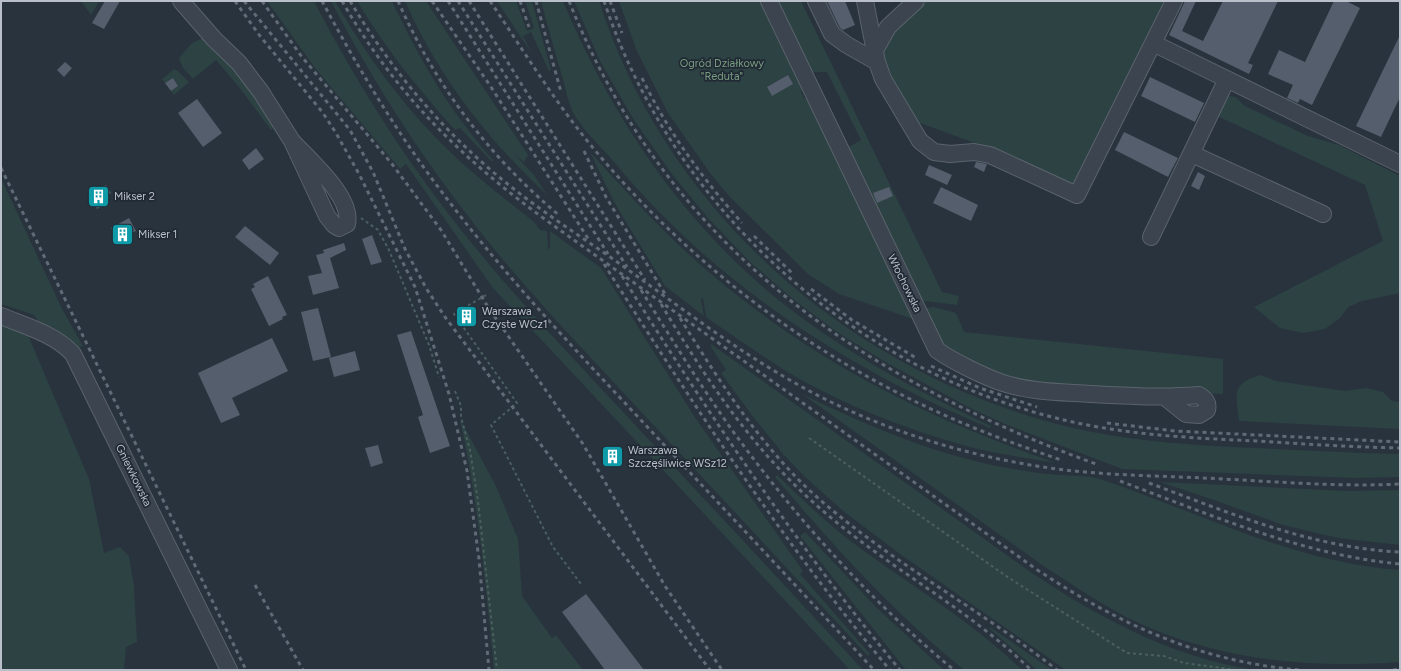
<svg xmlns="http://www.w3.org/2000/svg" width="1401" height="671" viewBox="0 0 1401 671" font-family="Figtree,sans-serif">
  <style>
    .green { fill: #2d4242 }
    .building { fill: #545e6c }
    .lines { fill: none; stroke-linecap: round; stroke-linejoin: round }
    .minor-casing { stroke: #5a636c; stroke-width: 18 }
    .path { stroke: #4c5f60; stroke-width: 2; stroke-dasharray: 3 3; stroke-linecap: butt }
    .minor { stroke: #3c454f; stroke-width: 16 }
    .rail { stroke: #616b77; stroke-width: 3; stroke-dasharray: 4 4; stroke-linecap: butt }
    .labels { text-anchor: middle; stroke-width: 3.5; stroke-linejoin: round; paint-order: stroke }
    .park-label { font-size: 11px; fill: #799d80; stroke: #212a34 }
    .poi-label { font-size: 11px; fill: #b9c0c9; stroke: #212a34; text-anchor: start }
    .street-label { font-size: 11px; fill: #b9c0c9; stroke: #212a34 }
  </style>
  <rect width="100%" height="100%" fill="#28333e"/>
  <path class="green" d="M81 1H99L91 15Z
    M267 1H314C360 90 415 175 479 252 529 313 584 370 637 427 713 508 788 589 863 670H850L493 288 406 164 400 169 315 68Z
    M331 1H335C369 60 410 116 461 162 484 183 509 202 534 222L540 230 547 231 548 249 550 248V231L601 268 694 416 803 571 800 574 870 654 868 656C795 577 721 497 647 418 587 353 525 290 471 220 418 152 371 78 331 1Z
    M357 1H392C421 62 448 109 493 160L492 162 460 128 455 130C419 90 385 48 357 1Z
    M405 1H426L528 155 524 162 515 155 534 175 547 195C487 139 438 76 405 1Z
    M497 1H516L527 31 534 28 525 1H532L551 70 549 71 531 32 523 36 532 54Z
    M541 1H563C610 114 680 219 775 297 840 350 915 390 991 426L990 428C848 370 713 282 615 163 603 149 585 132 575 116 569 106 566 91 563 79 555 53 548 27 541 1Z
    M574 1H599C666 210 846 368 1057 424 1122 441 1189 445 1255 448 1303 450 1352 453 1400 454V477L1354 478 1122 469 1005 424 972 409 887 363 837 332 793 299 750 262 708 218 671 173 634 120 600 61Z
    M619 1H764L803 83 801 91 804 98 813 103 919 321 839 294 808 274 729 196 710 173 668 113 636 49Z
    M774 1H801L942 292 959 296 957 305 917 300 847 148 861 140 827 72H813L805 67Z
    M924 1H1164L1075 189 991 149 912 120 880 56 892 32Z
    M205 37 228 59 276 126 271 130 239 87 216 60 193 79 183 68 179 58 192 43Z
    M174 69 178 71 189 82 174 95 171 91 178 86 173 78 165 83 162 79Z
    M1229 96 1235 97 1245 106 1308 136 1339 145 1400 176V293L1362 301 1348 307 1340 318 1325 329 1303 333 1280 328 1254 307 1383 241 1365 185 1215 115 1223 101Z
    M590 152C630 196 670 240 716 278 819 365 929 419 1056 463 1026 458 996 454 966 446 905 429 844 405 789 373 761 355 733 336 706 317L703 298 701 299 704 316 665 286 614 202Z
    M1 178 62 309 83 346 78 348 55 330 39 322 34 315 1 304Z
    M934 307 956 313 964 332 1223 359V394L1085 389 999 376 940 346 921 309Z
    M1 323 28 335 89 479 104 553 120 547 129 556 134 586 137 642 126 647 124 670H1Z
    M711 344 1032 573C1101 619 1172 657 1255 670H1066L900 554 842 510 804 476 784 455 751 414 721 373 726 370 711 347Z
    M1261 375 1276 381 1345 391 1366 388 1383 392 1392 401 1400 402V429L1239 421C1236 394 1231 383 1261 375Z
    M802 394C864 424 928 452 997 466 1017 470 1038 473 1059 475 1072 476 1087 475 1100 479 1199 512 1294 563 1400 570V662C1308 669 1215 660 1130 619 1101 604 1073 585 1045 567Z
    M460 419 496 486 518 539 522 596 552 638 556 635 583 670H494C486 586 478 502 460 419Z
    M777 475C805 502 833 529 864 551 918 590 975 624 1022 670H964C894 613 833 546 775 477Z
    M1160 482 1348 491 1400 490V545L1338 538 1283 525 1214 500Z
    M805 532 877 608 944 670H906L800 536Z
    M990 627 1048 667 1052 670H1037L989 628Z"/>
  <path class="building" d="M105 1H120L104 29 92 23Z
    M827 1H845L855 25 843 30 840 28Z
    M1185 1H1196L1182 31 1203 41 1223 1H1278L1248 63 1253 65 1249 74 1169 35Z
    M1334 1H1346L1360 8 1312 105 1300 99 1298 103 1287 98 1293 85 1268 74 1279 50 1305 62Z
    M1400 35V97L1381 137 1356 126Z
    M65 62 72 68 64 77 57 70Z
    M788 75 793 84 772 96 767 87Z
    M1150 77 1204 103 1195 122 1141 96Z
    M173 78 178 86 171 91 165 83Z
    M197 99 222 133 203 147 178 113Z
    M1124 132 1178 158 1168 177 1115 150Z
    M256 148 264 159 249 170 242 160Z
    M976 162 987 164 984 172 974 167Z
    M929 165 952 175 947 185 925 175Z
    M1198 172 1205 176 1199 190 1191 186Z
    M106 185 111 193 102 198 104 205 97 209 90 194Z
    M889 187 893 196 877 203 873 193Z
    M941 187 978 205 971 221 933 203Z
    M129 218 136 231 117 240 111 228Z
    M245 226 279 253 270 265 235 237Z
    M372 235 382 262 371 265 362 239Z
    M344 243 346 250 330 258 339 288 313 295 308 276 322 273 316 255 324 253 323 250Z
    M268 276 287 315 282 317 283 319 269 326 251 289 255 287 253 284Z
    M318 308 331 357 313 361 301 312Z
    M468 310 474 320 467 325 460 314Z
    M411 331 450 446 430 453 418 417 423 415 397 335Z
    M272 338 288 371 232 398 240 415 221 423 198 373Z
    M355 351 360 370 334 377 329 358Z
    M378 445 383 463 371 467 365 448Z
    M586 594 644 670H605L562 612Z"/>
  <g class="lines">
    <defs>
      <path id="minor" d="M181 1 214 39 239 63 261 92 292 141 327 216 334 225 339 228 347 224C353 197 309 160 292 141
        M769 1 937 350C952 361 985 377 1003 383 1030 392 1061 392 1090 394 1127 396 1163 398 1199 395 1205 399 1209 402 1207 410L1199 415 1186 414 1166 398
        M816 1 832 34 847 45 877 62
        M865 1 877 62 883 79 920 141 934 152 950 154 974 152 990 155 1077 195 1174 1
        M1153 43 1400 164
        M875 50 888 27 916 1
        M1192 154 1323 214
        M1151 237 1227 79
        M1 316C25 326 55 334 73 354L229 670"/>
    </defs>
    <use href="#minor" class="minor-casing"/>
    <path class="path" d="M361 218 378 230 389 250 429 345 439 377
      M486 295 454 314 517 403 491 425 553 547 581 584
      M455 391 461 406V417L470 450 478 501 497 670
      M809 438 1009 578 1127 653 1164 656 1184 663 1237 670"/>
    <use href="#minor" class="minor"/>
    <path class="rail" d="M235 1 260 36 323 113 336 133 359 174 415 287 449 394 467 471 479 559 489 670
      M244 1 350 130 373 172 405 249 426 288 445 317 710 670
      M262 1 302 57 392 164 441 230 488 307 583 444 665 586 722 670
      M322 1C360 72 402 141 451 204 513 285 584 359 653 433 727 512 801 591 874 670
      M342 1C396 95 463 160 550 223L1036 569C1119 624 1198 661 1299 670
      M350 1C390 68 439 127 499 177 535 207 574 232 613 259 689 313 763 372 848 410 917 441 991 461 1065 470 1118 476 1171 476 1223 479 1282 482 1341 487 1400 484
      M398 1C435 85 490 158 560 216
      M432 1 491 87 589 240
      M448 1 608 254
      M458 1 627 267
      M469 1 645 280
      M490 1C525 53 558 107 599 155 692 265 810 355 942 414 981 432 1021 446 1061 460
      M520 1 529 27
      M536 1 561 92
      M569 1C666 245 857 377 1096 464
      M604 1C673 209 852 370 1064 420 1127 435 1192 438 1256 441 1304 444 1352 447 1400 448
      M610 1 622 33
      M642 78C668 132 703 179 742 223
      M584 151 606 197 665 294
      M1 168 246 670
      M754 236 793 274
      M604 264C693 404 783 543 890 670
      M622 276C708 413 797 546 900 670
      M811 289 852 320 918 359
      M641 290C671 338 700 385 732 430 796 518 870 601 954 670
      M661 304C706 379 754 452 822 510 888 568 968 608 1031 670
      M680 318C718 379 756 439 808 489 884 559 976 606 1057 670
      M931 366 980 388 1037 407
      M1107 423 1175 431 1400 442
      M1120 481C1211 515 1303 555 1400 564
      M1149 483C1230 513 1312 548 1400 552
      M255 585 303 670
      M1393 670 1400 669"/>
  </g>
  <defs>
    <symbol id="building-square" viewBox="-11 -11 22 22"><rect x="-9" y="-9" width="18" height="18" rx="4" fill="#0f9aa8" stroke="#212a34"/><path d="M-4-6H4V6H1V3H-1V6H-4ZM-2.5-4.3h1.7v1.8h-1.7ZM.8-4.3h1.7v1.8H.8ZM-2.5-1h1.7V.8h-1.7ZM.8-1h1.7V.8H.8Z" fill="#fff"/></symbol>
  </defs>
  <g fill-rule="evenodd">
    <use href="#building-square" x="86" y="184" width="25" height="25"/>
    <use href="#building-square" x="110" y="222" width="25" height="25"/>
    <use href="#building-square" x="454" y="304" width="25" height="25"/>
    <use href="#building-square" x="600" y="444" width="25" height="25"/>
  </g>
  <g class="labels">
    <g class="park-label">
      <text x="722" y="67">Ogród Działkowy<tspan x="722" dy="13">"Reduta"</tspan></text>
    </g>
    <g class="poi-label">
      <text x="114" y="200">Mikser 2</text>
      <text x="138" y="238">Mikser 1</text>
      <text x="482" y="315">Warszawa<tspan x="482" dy="13">Czyste WCz1</tspan></text>
      <text x="628" y="454">Warszawa<tspan x="628" dy="13">Szczęśliwice WSz12</tspan></text>
    </g>
    <g class="street-label">
      <text transform="translate(905 283) rotate(64)" y="4">Włochowska</text>
      <text transform="translate(134 475) rotate(64)" y="4">Gniewkowska</text>
    </g>
  </g>
  <rect width="1401" height="671" fill="none" stroke="#b9c0c9" stroke-width="4"/>
</svg>
